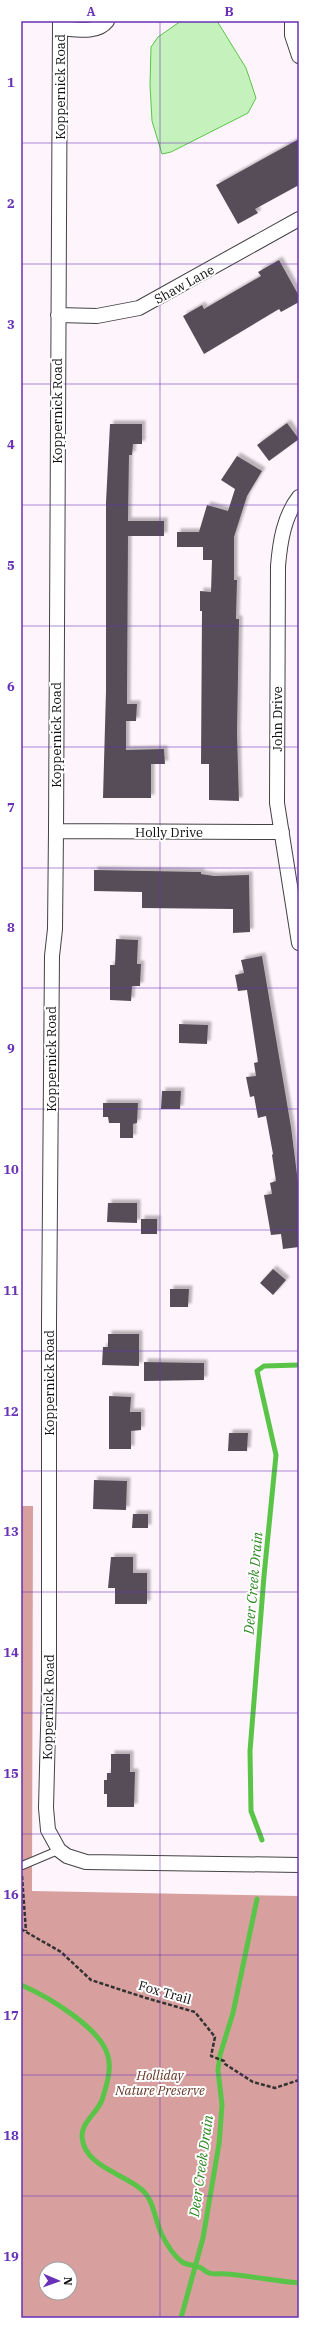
<svg xmlns="http://www.w3.org/2000/svg" width="320" height="2339" viewBox="0 0 320 2339" font-family="'IBM Plex Serif',serif">
  <style>
    .forest { fill: #d7a09f; fill-rule: evenodd }
    .water { fill: #c5f2bc; stroke: #5ac448 }
    .lines { fill: none; stroke-linecap: round; stroke-linejoin: round }
    .stream { stroke: #5ac448; stroke-width: 5 }
    .building { fill: #564d58; filter: url(#shadow) }
    .lane-casing { stroke: #434343; stroke-width: 9 }
    .street-casing { stroke: #434343; stroke-width: 16 }
    .path { stroke: #323232; stroke-width: 2.5; stroke-dasharray: 4 2; stroke-linecap: butt }
    .lane { stroke: #fff; stroke-width: 7 }
    .street { stroke: #fff; stroke-width: 14 }
    .grid { fill: none; stroke: #6831b7; stroke-width: 1; stroke-opacity: 0.55 }
    .labels { text-anchor: middle; stroke-width: 4; stroke-linejoin: round; paint-order: stroke }
    .street-label { font-size: 13px; fill: #101010; stroke: #fff }
    .park-label { font-size: 13px; font-style: italic; fill: #643424; stroke: #fff }
    .water-label { font-size: 14px; font-style: italic; fill: #2a851f; stroke: #fff }
    .neatline { fill: none; stroke: #6831b7; stroke-width: 1.5 }
    .grid-label { font-size: 13px; text-anchor: middle; font-weight: bold; fill: #6831b7 }
  </style>
  <defs>
    <filter id="shadow"><feDropShadow dx="3.5" dy="-3.5" stdDeviation="1" flood-color="#0004"/></filter>
  </defs>
  <rect width="100%" height="100%" fill="#fef4fb"/>
  <path class="forest" d="M21 1506H33L32 1891 299 1896V2318H21ZM46 2269H70V2293H46Z"/>
  <path class="water" d="M181 21H217L246 68 256 98 248 113 171 152 162 154 152 121 150 85 151 47 158 37Z"/>
  <g class="lines">
    <path class="stream" d="M262 1840 251 1811 250 1751 264 1576 276 1455 257 1371 264 1366 299 1365
      M21 1985C47 1996 101 2028 108 2056 112 2070 106 2087 102 2100 97 2113 81 2123 82 2137 84 2166 124 2174 141 2189 154 2199 155 2221 162 2235 167 2245 173 2255 182 2262 187 2265 193 2265 199 2267 203 2268 205 2272 209 2273 214 2275 221 2273 227 2274 251 2276 275 2281 299 2283
      M181 2318 203 2238 219 2144 222 2105 218 2070 220 2055 233 2013 257 1899"/>
  </g>
  <path class="building" d="M299 139V185L255 209 258 213 238 224 216 185Z
    M279 260 299 296V302L281 312 279 309 204 354 183 316 202 305 204 309 261 276 258 272Z
    M287 423 299 439 269 461 257 445Z
    M110 424H142V444H133L132 455H129L128 521H164V536H128L127 704H137L136 721H126V750L164 749 165 764H151V798H103L106 691V502Z
    M237 456 262 471 247 496 234 537V580H237L236 619H239L237 733 239 801 209 800V764H201L202 611H200V591L211 592 212 560H203V547H177V532H199L207 505 228 511 235 489 221 480Z
    M94 870 201 872V874L214 876 249 875 250 932 233 933V909L142 908V892L94 891Z
    M116 939 138 940 137 964H141L140 986H132L131 1001 110 1000V965H115Z
    M262 956 291 1127 299 1190V1247L283 1249 281 1234 271 1235 264 1195 272 1194 270 1183 276 1181 272 1155 273 1154 266 1116 258 1118 254 1096 250 1097 246 1077 256 1076 254 1063 258 1062 247 990 238 991 235 975 244 973 241 960Z
    M179 1024 208 1025 207 1044 179 1043Z
    M162 1091H181L180 1109H161Z
    M103 1103H138L137 1123 133 1124V1138H120V1123H109L108 1117H103Z
    M108 1203H137V1223L107 1222Z
    M141 1219H157V1234H141Z
    M273 1269 286 1280 273 1295 260 1283Z
    M170 1289H189L188 1307H170Z
    M108 1334H139V1366L102 1365 103 1347H108Z
    M144 1362 204 1363V1380L144 1381Z
    M109 1396 131 1397 130 1412H141V1430L131 1431V1449H109Z
    M229 1433H248L247 1451H228Z
    M94 1480 127 1481 126 1510 93 1509Z
    M133 1514H148V1528H132Z
    M111 1557H133V1573H147V1604H115V1588H108Z
    M111 1754H130V1772H135L134 1807H107V1794H104V1780H107V1773H111Z"/>
  <g class="lines">
    <defs>
      <path id="lane" d="M21 1866 59 1850"/>
      <path id="street" d="M60 21 56 831 55 929 52 956 49 1323V1690L46 1808 48 1830 59 1850 67 1856 86 1862 299 1865
        M297 21 292 23V35L299 56
        M60 28C75 29 97 34 107 21
        M58 315 97 316 139 308 299 219
        M299 497C284 516 280 542 278 566L277 803 299 943
        M56 831 282 832"/>
    </defs>
    <use href="#lane" class="lane-casing"/>
    <use href="#street" class="street-casing"/>
    <path class="path" d="M22 1876 26 1931
      M21 1929 61 1952 91 1980 146 1998 195 2012 215 2037 211 2056 224 2061 225 2064 253 2082 275 2088 299 2080"/>
    <use href="#lane" class="lane"/>
    <use href="#street" class="street"/>
  </g>
  <path class="grid" d="M160 21V2318M21 143H299M21 264H299M21 384H299M21 505H299M21 626H299M21 747H299M21 868H299M21 988H299M21 1109H299M21 1230H299M21 1351H299M21 1471H299M21 1592H299M21 1713H299M21 1834H299M21 1955H299M21 2075H299M21 2196H299"/>
  <g class="labels">
    <g class="street-label">
      <text transform="translate(60 87) rotate(-90)" y="5">Koppernick Road</text>
      <text transform="translate(184 284) rotate(-29)" y="5">Shaw Lane</text>
      <text transform="translate(57 411) rotate(-90)" y="5">Koppernick Road</text>
      <text transform="translate(277 719) rotate(-90)" y="5">John Drive</text>
      <text transform="translate(56 735) rotate(-90)" y="5">Koppernick Road</text>
      <text x="169" y="837">Holly Drive</text>
      <text transform="translate(51 1059) rotate(-90)" y="5">Koppernick Road</text>
      <text transform="translate(49 1383) rotate(-90)" y="5">Koppernick Road</text>
      <text transform="translate(48 1707) rotate(-89)" y="5">Koppernick Road</text>
      <text transform="translate(165 1992) rotate(16)" y="5">Fox Trail</text>
    </g>
    <g class="park-label">
      <text x="160" y="2080">Holliday<tspan x="160" dy="15">Nature Preserve</tspan></text>
    </g>
    <g class="water-label">
      <text transform="translate(253 1583) rotate(-85)" y="5">Deer Creek Drain</text>
      <text transform="translate(201 2166) rotate(-82)" y="5">Deer Creek Drain</text>
    </g>
  </g>
  <rect width="320" height="2339" fill="none" stroke="#ffffff" stroke-width="44"/>
  <g transform="translate(58 2281) rotate(92)"><circle r="19" fill="#ffffff" stroke="#9f9f9f"/>
  <path d="M0-3L7 15L0 10L-7 15Z" fill="#6831b7"/>
  <text y="-6" font-size="11" font-weight="bold" text-anchor="middle" fill="#101010">N</text>
  </g>
  <rect x="22" y="22" width="276" height="2295" class="neatline"/>
  <g class="grid-label">
    <text x="91" y="16">A</text>
    <text x="229" y="16">B</text>
    <text x="11" y="87">1</text>
    <text x="11" y="208">2</text>
    <text x="11" y="329">3</text>
    <text x="11" y="449">4</text>
    <text x="11" y="570">5</text>
    <text x="11" y="691">6</text>
    <text x="11" y="812">7</text>
    <text x="11" y="932">8</text>
    <text x="11" y="1053">9</text>
    <text x="11" y="1174">10</text>
    <text x="11" y="1295">11</text>
    <text x="11" y="1416">12</text>
    <text x="11" y="1536">13</text>
    <text x="11" y="1657">14</text>
    <text x="11" y="1778">15</text>
    <text x="11" y="1899">16</text>
    <text x="11" y="2020">17</text>
    <text x="11" y="2140">18</text>
    <text x="11" y="2261">19</text>
  </g>
</svg>
